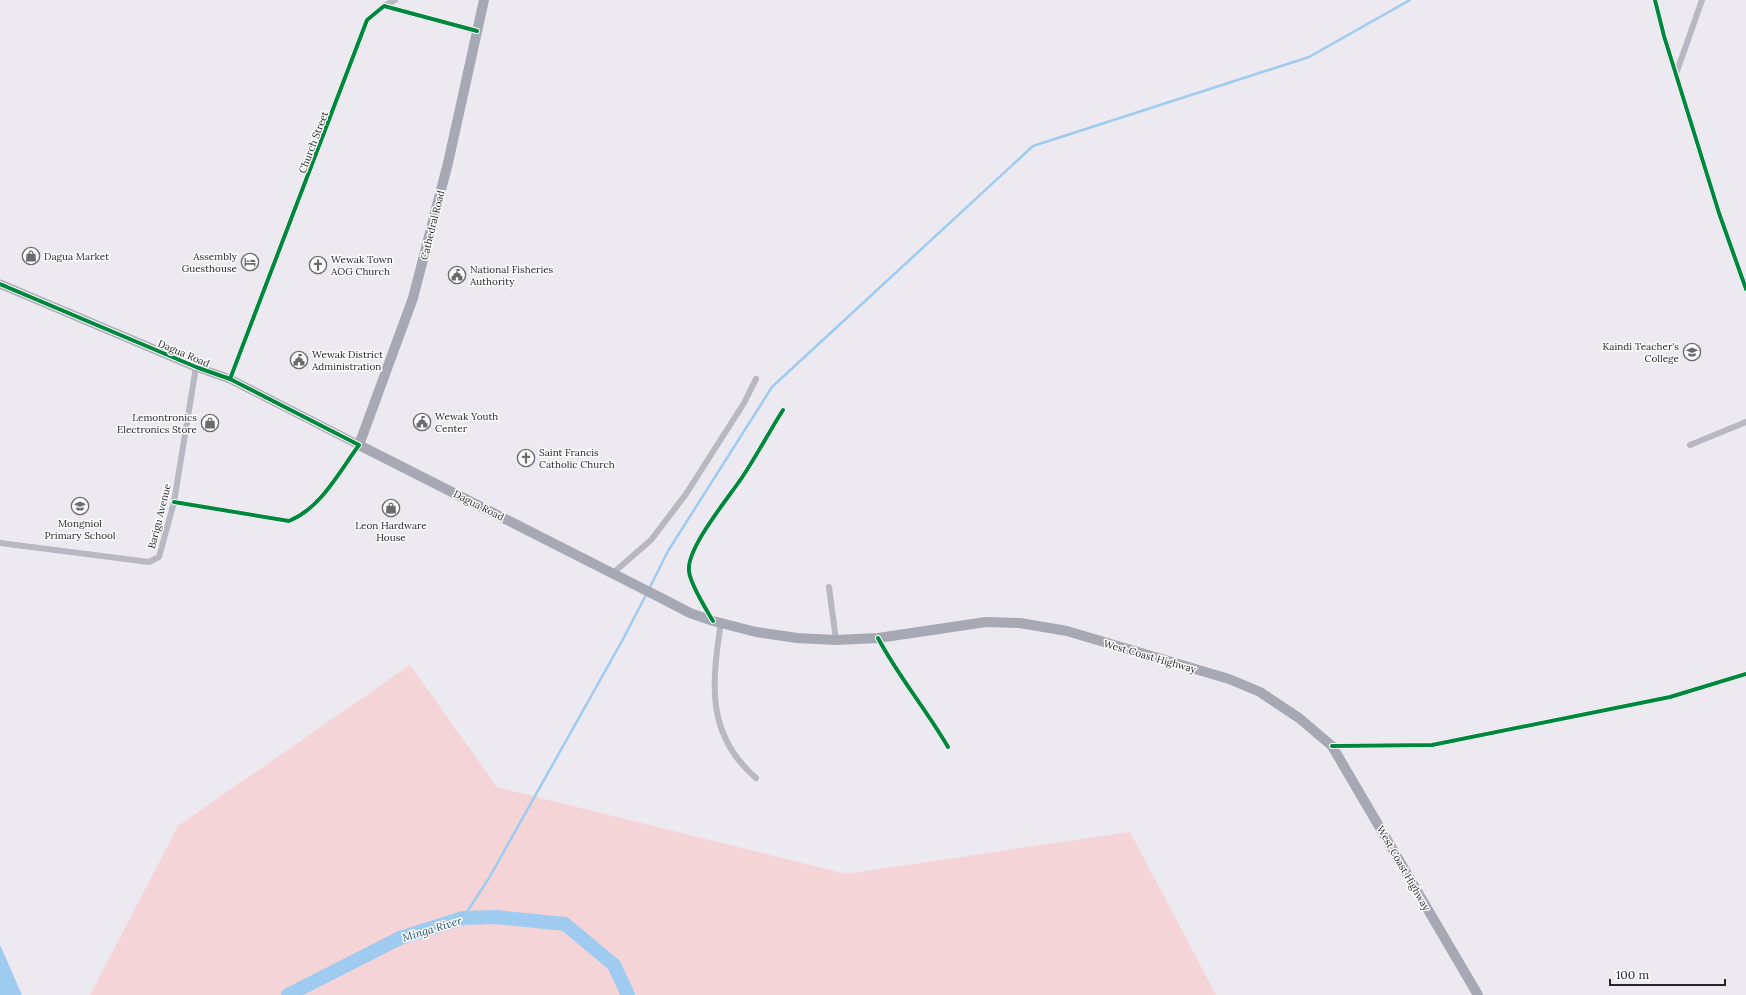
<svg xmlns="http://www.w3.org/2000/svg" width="1746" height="995" viewBox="0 0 1746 995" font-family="Lora,serif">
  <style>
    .green { fill: #f4d4d6 }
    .water { fill: #a0cbf0 }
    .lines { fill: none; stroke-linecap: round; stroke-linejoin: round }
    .stream { stroke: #a0cbf0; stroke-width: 2.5 }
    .river { stroke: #a0cbf0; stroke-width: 14 }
    .street { stroke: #b7b8c2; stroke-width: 6 }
    .secondary { stroke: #acaeba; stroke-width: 9 }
    .primary { stroke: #a6a8b4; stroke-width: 10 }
    .cycleway-casing { stroke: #fff; stroke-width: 6 }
    .cycleway { stroke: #00873e; stroke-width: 4 }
    .labels { text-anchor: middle; stroke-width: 3; stroke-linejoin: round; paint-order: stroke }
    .street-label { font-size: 10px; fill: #28252a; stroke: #fff }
    .poi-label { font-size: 10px; fill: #28252a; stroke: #fff; text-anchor: start }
    .water-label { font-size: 11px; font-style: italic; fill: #1e4d6e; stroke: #fff }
  </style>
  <rect width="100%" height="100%" fill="#ede9f0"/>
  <path class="green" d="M410 665 497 787 846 874 1130 832 1216 995H90L178 826Z"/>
  <path class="water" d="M0 945 1 947 22 995H0Z"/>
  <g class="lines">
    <path class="stream" d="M649 589 668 551 772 387 1033 146 1309 57 1410 0
      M463 918 489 878 622 641 647 593"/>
    <path class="river" d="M288 995 400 938 463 918 496 917 565 924 614 965 628 995"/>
    <path class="street" d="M1655 0 1664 36 1719 213 1746 289
      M384 6 395 0
      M1676 74 1702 0
      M230 379 367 20 384 6 477 31
      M1690 445 1746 422
      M174 502 289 521C321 508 339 472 359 445
      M0 543 149 562 159 557 174 502 196 367
      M613 573 651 540 686 494 744 403 756 379
      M829 587 836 640
      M713 621C706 609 690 584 689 571 686 548 730 496 743 476 757 455 769 432 783 410
      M721 622C712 682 705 734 756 778
      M878 638C898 676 926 709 948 747
      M1332 746 1432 745 1670 697 1746 674"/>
    <path class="secondary" d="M0 284 196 367 230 379 359 445"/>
    <path class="primary" d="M484 0 448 163 413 298 359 445 667 601 690 613 713 621 756 632 797 638 836 640 878 638 986 622 1020 623 1067 631 1229 679 1260 692 1299 718 1332 746 1478 995"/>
    <defs>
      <path id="cycleway" d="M1655 0 1664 36 1719 213 1746 289
        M0 284 196 367 230 379 359 445C339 472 321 508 289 521L174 502
        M230 379 367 20 384 6 477 31
        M713 621C706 609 690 584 689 571 686 548 730 496 743 476 757 455 769 432 783 410
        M878 638C898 676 926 709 948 747
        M1332 746 1432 745 1670 697 1746 674"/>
    </defs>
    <use href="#cycleway" class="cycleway-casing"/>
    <use href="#cycleway" class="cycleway"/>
  </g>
  <defs>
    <symbol id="shop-ring" viewBox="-11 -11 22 22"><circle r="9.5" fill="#fff" stroke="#6d6a6f" stroke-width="1.5"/><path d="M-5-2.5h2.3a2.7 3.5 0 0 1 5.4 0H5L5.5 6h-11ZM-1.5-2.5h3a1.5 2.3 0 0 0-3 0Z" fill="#6d6a6f"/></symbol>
    <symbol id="hotel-ring" viewBox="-11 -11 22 22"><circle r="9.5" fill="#fff" stroke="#6d6a6f" stroke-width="1.5"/><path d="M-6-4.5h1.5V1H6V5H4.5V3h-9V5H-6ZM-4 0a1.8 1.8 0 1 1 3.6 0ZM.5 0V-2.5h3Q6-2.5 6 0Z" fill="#6d6a6f"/></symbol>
    <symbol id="church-ring" viewBox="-11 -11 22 22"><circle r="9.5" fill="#fff" stroke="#6d6a6f" stroke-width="1.5"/><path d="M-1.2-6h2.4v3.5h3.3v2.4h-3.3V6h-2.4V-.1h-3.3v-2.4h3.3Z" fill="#6d6a6f"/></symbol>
    <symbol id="civic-ring" viewBox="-11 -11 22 22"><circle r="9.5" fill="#fff" stroke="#6d6a6f" stroke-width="1.5"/><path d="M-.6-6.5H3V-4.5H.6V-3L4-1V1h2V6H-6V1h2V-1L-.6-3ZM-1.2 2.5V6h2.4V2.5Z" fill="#6d6a6f"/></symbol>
    <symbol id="university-ring" viewBox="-11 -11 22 22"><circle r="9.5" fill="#fff" stroke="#6d6a6f" stroke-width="1.5"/><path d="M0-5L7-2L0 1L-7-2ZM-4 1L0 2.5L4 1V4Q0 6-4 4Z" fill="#6d6a6f"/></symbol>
    <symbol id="school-ring" viewBox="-11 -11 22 22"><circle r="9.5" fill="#fff" stroke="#6d6a6f" stroke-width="1.5"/><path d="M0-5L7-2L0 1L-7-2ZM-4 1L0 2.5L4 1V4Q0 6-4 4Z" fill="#6d6a6f"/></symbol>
  </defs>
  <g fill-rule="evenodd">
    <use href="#shop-ring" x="21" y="246" width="20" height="20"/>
    <use href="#hotel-ring" x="240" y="252" width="20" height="20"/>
    <use href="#church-ring" x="308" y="255" width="20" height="20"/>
    <use href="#civic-ring" x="447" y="265" width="20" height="20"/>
    <use href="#university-ring" x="1682" y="342" width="20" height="20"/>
    <use href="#civic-ring" x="289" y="350" width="20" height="20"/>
    <use href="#civic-ring" x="412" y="412" width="20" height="20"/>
    <use href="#shop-ring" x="200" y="413" width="20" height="20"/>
    <use href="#church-ring" x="516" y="448" width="20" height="20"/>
    <use href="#school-ring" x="70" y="496" width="20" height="20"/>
    <use href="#shop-ring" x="381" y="498" width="20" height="20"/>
  </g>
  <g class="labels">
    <g class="street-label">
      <text transform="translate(313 142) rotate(-69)" y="4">Church Street</text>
      <text transform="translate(432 225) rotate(-76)" y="4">Cathedral Road</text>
      <text transform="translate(184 353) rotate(23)" y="4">Dagua Road</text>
      <text transform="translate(479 505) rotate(27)" y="4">Dagua Road</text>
      <text transform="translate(159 516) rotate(-76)" y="4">Barigu Avenue</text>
      <text transform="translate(1150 656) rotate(16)" y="4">West Coast Highway</text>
      <text transform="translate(1404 868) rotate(60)" y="4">West Coast Highway</text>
    </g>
    <g class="poi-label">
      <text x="44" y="260">Dagua Market</text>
      <text x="237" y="260" text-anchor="end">Assembly<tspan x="237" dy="12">Guesthouse</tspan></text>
      <text x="331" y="263">Wewak Town<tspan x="331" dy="12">AOG Church</tspan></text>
      <text x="470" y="273">National Fisheries<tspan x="470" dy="12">Authority</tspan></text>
      <text x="1679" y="350" text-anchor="end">Kaindi Teacher's<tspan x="1679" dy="12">College</tspan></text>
      <text x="312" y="358">Wewak District<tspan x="312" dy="12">Administration</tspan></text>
      <text x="435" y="420">Wewak Youth<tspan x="435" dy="12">Center</tspan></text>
      <text x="197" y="421" text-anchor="end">Lemontronics<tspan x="197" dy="12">Electronics Store</tspan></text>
      <text x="539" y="456">Saint Francis<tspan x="539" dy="12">Catholic Church</tspan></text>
      <text x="80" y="527" text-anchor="middle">Mongniol<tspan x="80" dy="12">Primary School</tspan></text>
      <text x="391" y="529" text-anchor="middle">Leon Hardware<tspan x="391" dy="12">House</tspan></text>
    </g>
    <g class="water-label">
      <text transform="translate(432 929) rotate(-17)" y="4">Minga River</text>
    </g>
  </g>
  <path d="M1610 979v6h115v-6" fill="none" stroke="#28252a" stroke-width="2"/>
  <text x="1616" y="979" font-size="12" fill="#28252a" stroke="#ffffff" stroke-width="3" paint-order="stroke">100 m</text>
</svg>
